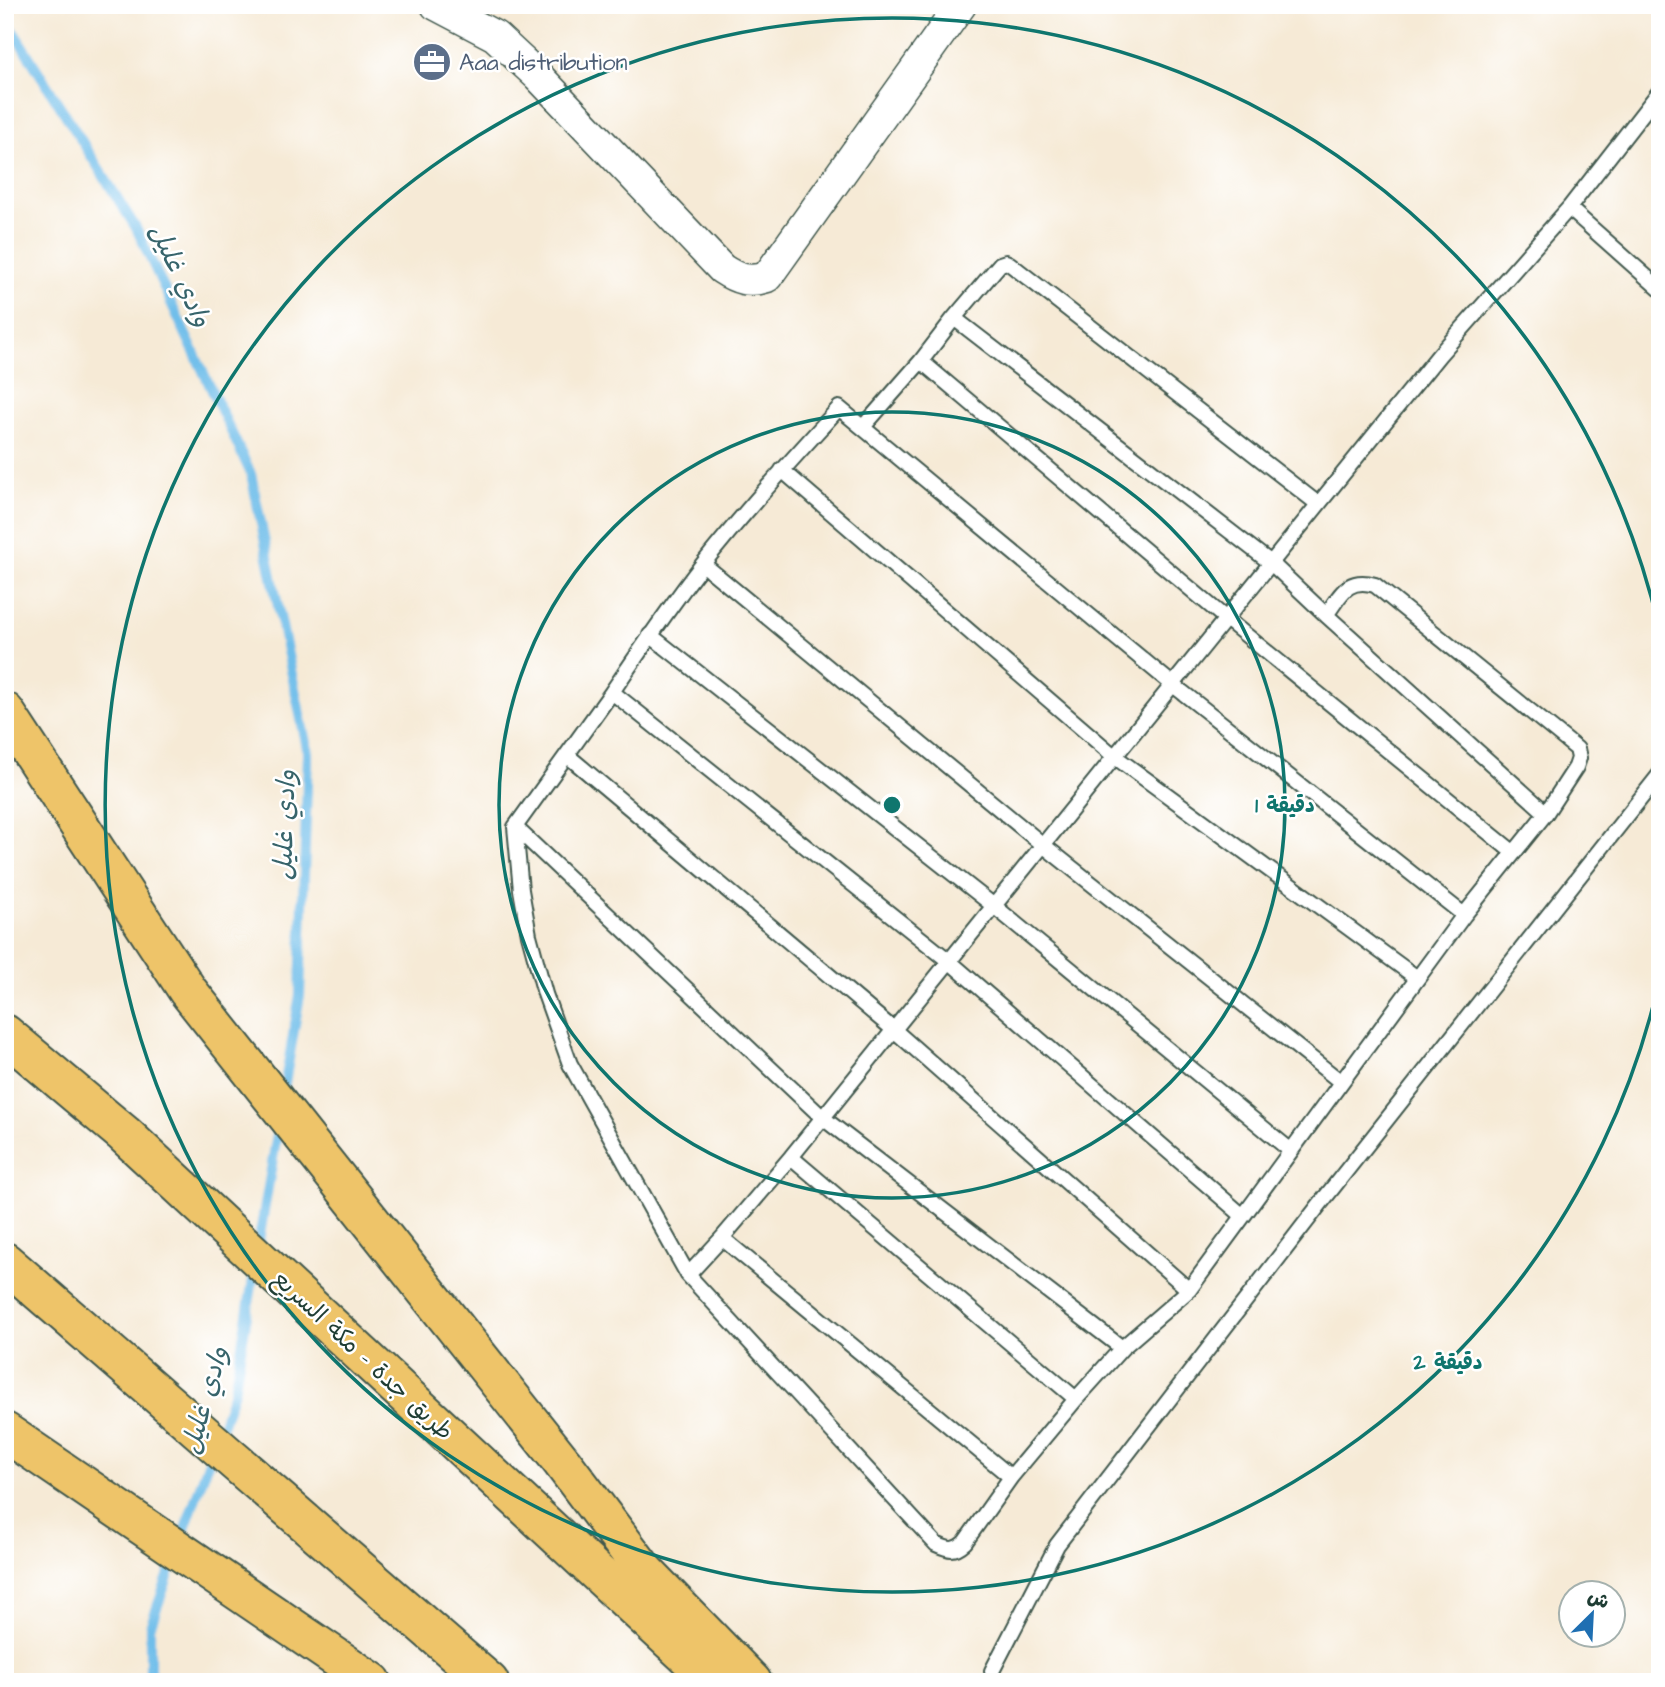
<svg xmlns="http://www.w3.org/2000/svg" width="1665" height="1687" viewBox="0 0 1665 1687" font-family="'Architects Daughter','Playpen Sans Arabic',sans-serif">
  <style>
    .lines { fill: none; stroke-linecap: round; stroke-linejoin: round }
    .stream { stroke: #6fbeea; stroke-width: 10 }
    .lane-casing { stroke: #3f574c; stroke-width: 18 }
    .street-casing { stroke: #3f574c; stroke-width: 33 }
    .highway-casing { stroke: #3f574c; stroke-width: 42 }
    .lane { stroke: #fff; stroke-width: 14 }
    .street { stroke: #fff; stroke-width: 30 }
    .highway { stroke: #eec469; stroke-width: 38 }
    .ring { fill: none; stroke: #0f766e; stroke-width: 3.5 }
    .labels { text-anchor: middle; stroke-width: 5; stroke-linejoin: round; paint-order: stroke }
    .service-label { font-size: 24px; fill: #4e5e75; stroke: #fff; text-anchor: start }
    .street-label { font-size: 24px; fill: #1f3d34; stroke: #fff }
    .water-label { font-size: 26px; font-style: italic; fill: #37646b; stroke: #fff }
    .centre { fill: #0f766e; stroke: #fff; stroke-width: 3.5 }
    .ring-label { font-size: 21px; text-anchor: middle; font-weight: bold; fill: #0f766e; stroke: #fff; stroke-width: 5; stroke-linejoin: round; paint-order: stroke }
  </style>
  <rect width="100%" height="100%" fill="#fff"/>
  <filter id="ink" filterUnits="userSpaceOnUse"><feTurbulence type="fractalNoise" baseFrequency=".0143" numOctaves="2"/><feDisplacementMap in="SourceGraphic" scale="14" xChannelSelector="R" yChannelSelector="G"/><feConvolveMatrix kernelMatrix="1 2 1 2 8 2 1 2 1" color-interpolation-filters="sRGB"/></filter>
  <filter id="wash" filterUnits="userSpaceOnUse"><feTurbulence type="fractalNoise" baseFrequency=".00686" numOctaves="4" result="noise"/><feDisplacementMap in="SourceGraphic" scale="28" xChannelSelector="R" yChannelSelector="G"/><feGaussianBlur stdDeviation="1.57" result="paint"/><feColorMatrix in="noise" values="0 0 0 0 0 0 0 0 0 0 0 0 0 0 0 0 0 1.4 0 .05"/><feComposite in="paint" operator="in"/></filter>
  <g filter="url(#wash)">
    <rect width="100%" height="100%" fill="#f6ead6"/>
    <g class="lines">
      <path class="stream" d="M5 18 136 228 251 474 308 753 300 995 283 1094
        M258 1246 279 1123
        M218 1438 234 1391 255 1268
        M180 1543 212 1452
        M150 1682V1627L175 1557"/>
    </g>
  </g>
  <g filter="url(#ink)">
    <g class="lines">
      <defs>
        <path id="lane" d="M1569 208 1660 289
          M954 318 921 361 1225 618 1514 853
          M863 427 921 361
          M782 470 1114 756 1417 978
          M1318 504 1010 264 1006 262 1000 264 954 318 1271 563 1326 615 1546 813
          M703 564 1043 845 1341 1082
          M650 635 994 906 1291 1151
          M612 692C641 649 670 606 702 565 745 511 792 459 839 408L1172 684 1464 915
          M568 756 894 1030 1189 1290
          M515 827 521 890 529 935 545 994 570 1064 688 1275
          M791 1157 1076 1399 1122 1348
          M1243 1216 949 961 612 692 515 827 823 1118 1122 1348 1189 1290 1464 915 1546 813 1576 767 1579 758 1577 749 1375 585C1346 577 1341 595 1326 615
          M722 1238 1011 1477
          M1076 1399 1011 1477 965 1542C954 1552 949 1550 936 1544L688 1275 722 1238 791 1157 1439 355 1569 208 1660 91
          M992 1671 1057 1545 1320 1204 1660 774"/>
        <path id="street" d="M436 5 495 36 538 76 722 269C737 279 749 283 767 277L961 5"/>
        <path id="highway" d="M5 712 188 991 562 1462 645 1572 752 1682
          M5 1034 124 1134 715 1682
          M5 1262 489 1682
          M5 1432 372 1682"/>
      </defs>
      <use href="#lane" class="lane-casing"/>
      <use href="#street" class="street-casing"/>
      <use href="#highway" class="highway-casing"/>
      <use href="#lane" class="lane"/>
      <use href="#street" class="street"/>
      <use href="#highway" class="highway"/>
    </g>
  </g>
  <g class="ring">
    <circle cx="892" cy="805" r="393"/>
    <path d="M1659 982A787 787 0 1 1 1659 628"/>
  </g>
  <defs>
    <symbol id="office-disc" viewBox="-11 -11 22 22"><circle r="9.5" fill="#5c6f8a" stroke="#fff"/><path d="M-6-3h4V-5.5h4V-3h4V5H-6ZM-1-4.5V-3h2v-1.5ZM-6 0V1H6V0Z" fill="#fff"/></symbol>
  </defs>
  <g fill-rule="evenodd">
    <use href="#office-disc" x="410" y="40" width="44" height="44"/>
  </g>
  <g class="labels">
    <g class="service-label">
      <text x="459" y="70">Aaa distribution</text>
    </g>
    <g class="street-label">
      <text transform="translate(363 1355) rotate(43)" y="8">طريق جدة - مكة السريع</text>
    </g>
    <g class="water-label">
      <text transform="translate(181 275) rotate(65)" y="9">وادي غليل</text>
      <text transform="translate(284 825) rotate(-88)" y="9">وادي غليل</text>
      <text transform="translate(204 1400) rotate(-74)" y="9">وادي غليل</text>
    </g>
  </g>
  <circle cx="892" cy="805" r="10" class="centre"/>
  <g class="ring-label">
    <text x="1285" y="812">1 دقيقة</text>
    <text x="1448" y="1369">2 دقيقة</text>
  </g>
  <rect width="1665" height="1687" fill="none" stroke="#fff" stroke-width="28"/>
  <g transform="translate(1592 1614) rotate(24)"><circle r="33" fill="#ffffff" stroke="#a5b1ae" stroke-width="2"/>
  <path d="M0-5L12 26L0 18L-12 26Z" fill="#1f6fb2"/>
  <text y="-10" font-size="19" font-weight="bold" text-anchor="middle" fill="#1f3d34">ش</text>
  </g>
</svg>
